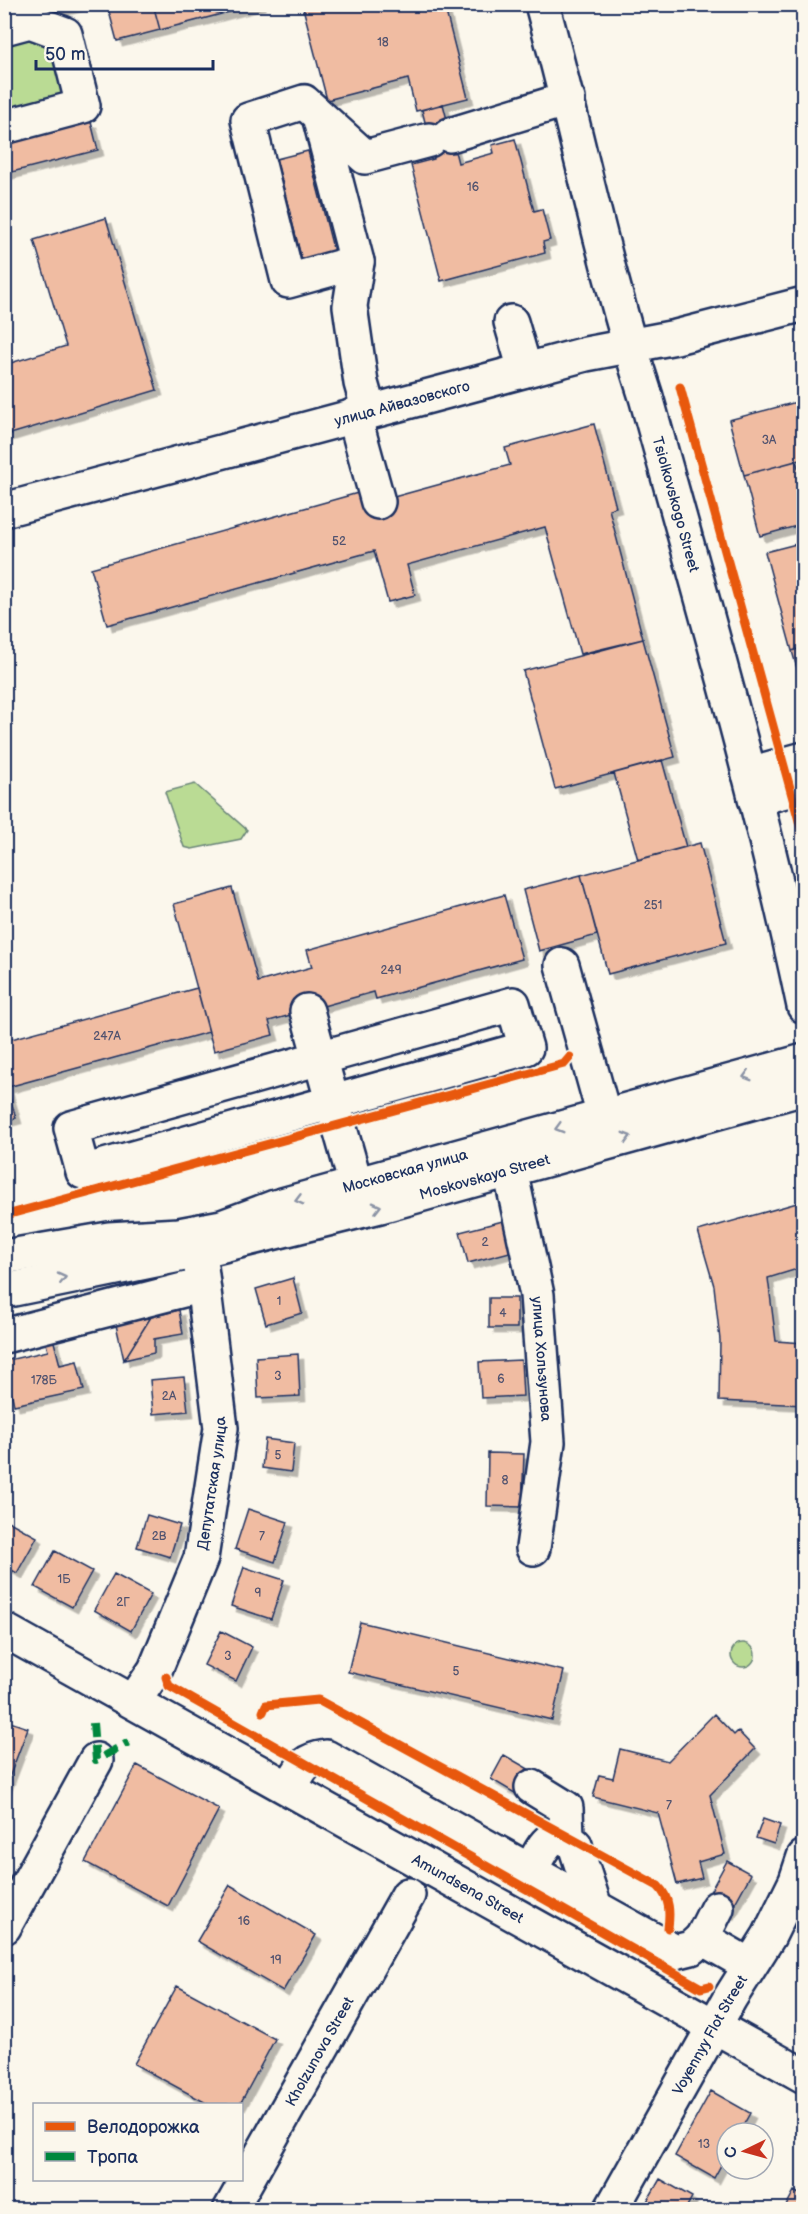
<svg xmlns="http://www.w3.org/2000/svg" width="808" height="2214" viewBox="0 0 808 2214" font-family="'Balsamiq Sans',sans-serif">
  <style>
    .green { fill: #badb94; stroke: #6a8579; stroke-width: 1.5 }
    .building { fill: #f0bca2; stroke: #1b2f5e; stroke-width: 1.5; filter: url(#shadow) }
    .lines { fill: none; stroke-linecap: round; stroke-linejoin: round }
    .minor-casing { stroke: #1b2f5e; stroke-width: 38 }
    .major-casing { stroke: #1b2f5e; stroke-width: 38 }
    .minor { stroke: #fbf7ec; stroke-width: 33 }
    .major { stroke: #fbf7ec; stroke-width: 33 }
    .quiet { stroke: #00873e; stroke-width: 8; stroke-dasharray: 15 8; stroke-linecap: butt }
    .cycleway-casing { stroke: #fbf7ec; stroke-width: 13 }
    .cycleway { stroke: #e8590c; stroke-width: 9 }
    .oneway { stroke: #8b93a5 }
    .labels { text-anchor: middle; stroke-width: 4.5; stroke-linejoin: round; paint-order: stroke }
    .number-label { font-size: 12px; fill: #50526f }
    .street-label { font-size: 15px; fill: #1b2f5e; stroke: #fbf7ec }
  </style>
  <defs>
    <filter id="shadow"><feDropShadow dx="5.5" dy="5.5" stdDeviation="0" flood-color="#0004"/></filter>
  </defs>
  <rect width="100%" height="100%" fill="#fbf7ec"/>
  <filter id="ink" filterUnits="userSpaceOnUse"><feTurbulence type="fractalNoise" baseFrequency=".0167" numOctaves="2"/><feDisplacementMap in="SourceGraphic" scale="12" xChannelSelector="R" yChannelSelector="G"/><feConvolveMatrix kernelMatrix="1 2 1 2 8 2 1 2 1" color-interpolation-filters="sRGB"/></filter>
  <g filter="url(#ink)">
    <path class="green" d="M24 38 50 47 65 101 5 117V44Z
      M195 784 247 830 241 839 192 849 184 847 165 792Z
      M731 1655a12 12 0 1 1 24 0a12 12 0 1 1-24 0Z"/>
    <path class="building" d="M51 4H83L53 12Z
      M107 4H153L160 30 117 41Z
      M153 4H260L160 30Z
      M302 4H444L468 98 416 111 408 79 327 100Z
      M443 104 458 163 494 153 492 145 515 139 534 211 542 209 550 240 543 242 545 253 441 281 411 165 434 159 422 110Z
      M91 122 98 150 4 174V144Z
      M308 151 335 256 303 264 276 159Z
      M106 218 157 390 4 436V365L66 346 34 240Z
      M804 400V459L744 475 729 420Z
      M594 424 616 507 609 509 643 639 580 654 545 527 407 565 415 595 388 602 374 551 107 625 91 568 358 493 361 506 510 465 505 448Z
      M796 461 804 487V524L760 536 744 475Z
      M804 542V647L792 651 765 552Z
      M643 639 675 757 555 789 523 671Z
      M804 647V693L792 651Z
      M662 760 686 847 638 860 614 773Z
      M700 843 726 943 608 974 581 875Z
      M581 875 597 935 539 951 523 890Z
      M232 888 258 982 312 967 307 950 504 895 522 959 376 999 374 992 269 1021 273 1035 214 1051 174 904Z
      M197 988 209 1032 8 1087 4 1074V1041Z
      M4 1077 16 1118 4 1121Z
      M804 1201V1267L768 1278 776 1341 804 1343V1405L719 1401 720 1340 714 1286 698 1231Z
      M503 1221 510 1252 468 1263 460 1232Z
      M293 1278 302 1313 266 1324 256 1289Z
      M489 1298H517V1328H489Z
      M179 1310 183 1334 154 1339V1353L124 1360 151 1317Z
      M151 1317 124 1360 116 1325Z
      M53 1338 60 1365 77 1361 84 1390 14 1405 4 1361 48 1351 45 1340Z
      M298 1354 300 1396 258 1398 256 1357Z
      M521 1360 523 1396 481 1398 479 1362Z
      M184 1377 188 1411 153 1414 150 1380Z
      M265 1439 294 1443 291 1472 262 1468Z
      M488 1453 524 1454 522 1507 487 1506Z
      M248 1509 288 1522 275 1562 235 1549Z
      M147 1515 180 1525 170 1557 137 1547Z
      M4 1519 37 1537 17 1573 4 1566Z
      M55 1551 92 1571 72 1607 35 1587Z
      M244 1567 284 1580 271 1619 231 1606Z
      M114 1574 151 1594 131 1631 94 1610Z
      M360 1622 564 1671 552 1720 348 1672Z
      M221 1631 252 1647 236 1681 204 1665Z
      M714 1714 734 1735 738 1731 755 1749 710 1795 725 1854 698 1862 702 1878 677 1884 658 1813 593 1797 599 1775 613 1778 620 1749 668 1761Z
      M4 1720 28 1728 4 1791Z
      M504 1755 539 1775 525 1799 491 1779Z
      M137 1765 219 1809 168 1906 85 1862Z
      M763 1819 780 1825 774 1844 756 1838Z
      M727 1861 751 1874 729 1914 705 1901Z
      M230 1885 316 1935 283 1991 197 1941Z
      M177 1986 275 2039 240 2104H208L134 2064Z
      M711 2091 750 2113 739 2133H727V2154L714 2178 675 2156Z
      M660 2179 692 2197 685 2210H642Z
      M794 2191 804 2197V2210H784Z"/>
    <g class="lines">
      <defs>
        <g id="minor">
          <path id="s1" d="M542 4C578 135 604 269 646 397 702 599 761 801 804 1006"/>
          <path d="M4 28 30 21 65 34 83 106 4 127"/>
          <path d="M319 116 357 262 288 281 248 120 304 102 365 157 429 140"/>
          <path d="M450 135 568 99"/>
          <path d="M357 262 350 306 361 383 369 411"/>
          <path d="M511 322 525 370"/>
          <path d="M354 415 378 502"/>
          <path id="s2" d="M4 510 586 354 676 337 804 304"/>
          <path d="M749 774 804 759"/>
          <path d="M755 799 804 786"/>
          <path d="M562 965 604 1116"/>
          <path d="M307 1011 320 1058 71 1128 83 1172 526 1048 513 1004 320 1058C327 1080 332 1103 339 1125L356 1185"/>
          <path id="s3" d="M510 1170 537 1295 548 1442 533 1548"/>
          <path d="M4 1336 187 1289"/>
          <path id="s4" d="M134 1701 155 1670 201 1558 221 1428 199 1251"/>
          <path d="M532 1787 566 1808 567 1838"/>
          <path d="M290 1788C301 1769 302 1760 326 1757L675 1952 691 1948 702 1938 749 1965"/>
          <path d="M530 1871C541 1852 550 1823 575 1845L595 1907"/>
          <path d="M4 1927 96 1760"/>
          <path d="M702 1938 717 1908"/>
          <path id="s5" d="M230 2210 408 1895"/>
          <path id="s6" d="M611 2210 730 1998 769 1936 796 1881 804 1857"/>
        </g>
        <g id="major">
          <path id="s7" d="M4 1257 109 1239 179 1235 222 1227 275 1207 804 1061"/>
          <path id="s8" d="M4 1291 199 1251 380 1206 804 1088"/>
          <path id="s9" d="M4 1630 804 2076"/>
        </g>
      </defs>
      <use href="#minor" class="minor-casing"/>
      <use href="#major" class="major-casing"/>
      <use href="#minor" class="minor"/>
      <use href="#major" class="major"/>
      <path class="quiet" d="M93 1723 96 1760 129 1742"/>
      <defs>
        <path id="cycleway" d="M680 387 804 839
          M4 1212 10 1214 564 1064 570 1057
          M166 1677 169 1686 701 1988 709 1986
          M263 1712 266 1705 318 1700 658 1886C670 1898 670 1912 668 1928"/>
      </defs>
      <use href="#cycleway" class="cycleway-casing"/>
      <use href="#cycleway" class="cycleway"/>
    </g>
    <defs><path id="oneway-chevron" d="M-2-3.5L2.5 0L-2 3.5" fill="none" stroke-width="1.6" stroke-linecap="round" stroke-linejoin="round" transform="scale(1.5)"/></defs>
    <g class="oneway">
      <use href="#oneway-chevron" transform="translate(747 1076) rotate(164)"/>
      <use href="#oneway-chevron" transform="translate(559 1128) rotate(164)"/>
      <use href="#oneway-chevron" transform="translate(627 1137) rotate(-16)"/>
      <use href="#oneway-chevron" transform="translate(299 1200) rotate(165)"/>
      <use href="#oneway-chevron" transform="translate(377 1207) rotate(-14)"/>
      <use href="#oneway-chevron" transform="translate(62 1278) rotate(-13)"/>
    </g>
  </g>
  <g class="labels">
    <g class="number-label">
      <text x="383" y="46">18</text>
      <text x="473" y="191">16</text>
      <text x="769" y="444">3А</text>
      <text x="339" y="545">52</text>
      <text x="653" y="909">251</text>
      <text x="391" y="974">249</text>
      <text x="107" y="1040">247А</text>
      <text x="485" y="1246">2</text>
      <text x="279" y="1305">1</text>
      <text x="503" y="1317">4</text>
      <text x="278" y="1380">3</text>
      <text x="501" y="1383">6</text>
      <text x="44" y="1384">178Б</text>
      <text x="169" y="1400">2А</text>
      <text x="278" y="1459">5</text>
      <text x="505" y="1484">8</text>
      <text x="159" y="1540">2В</text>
      <text x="262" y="1540">7</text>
      <text x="64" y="1583">1Б</text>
      <text x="258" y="1597">9</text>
      <text x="123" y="1606">2Г</text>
      <text x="228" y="1660">3</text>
      <text x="456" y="1675">5</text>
      <text x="669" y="1809">7</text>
      <text x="244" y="1925">16</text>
      <text x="276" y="1964">19</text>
      <text x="704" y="2148">13</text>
    </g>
    <g class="street-label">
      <text dy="5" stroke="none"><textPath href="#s2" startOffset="412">улица Айвазовского</textPath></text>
      <text dy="5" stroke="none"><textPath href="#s1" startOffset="518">Tsiolkovskogo Street</textPath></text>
      <text dy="5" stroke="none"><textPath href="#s7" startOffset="412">Московская улица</textPath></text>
      <text dy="5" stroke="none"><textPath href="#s8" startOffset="494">Moskovskaya Street</textPath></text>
      <text dy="5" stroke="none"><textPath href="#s3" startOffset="192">улица Хользунова</textPath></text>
      <text dy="5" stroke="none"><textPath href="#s4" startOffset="234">Депутатская улица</textPath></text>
      <text dy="5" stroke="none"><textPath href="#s9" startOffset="531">Amundsena Street</textPath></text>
      <text dy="5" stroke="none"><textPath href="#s6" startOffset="201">Voyennyy Flot Street</textPath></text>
      <text dy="5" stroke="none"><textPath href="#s5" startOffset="182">Kholzunova Street</textPath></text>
    </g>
  </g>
  <rect width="808" height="2214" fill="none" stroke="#fbf7ec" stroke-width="24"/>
  <rect x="12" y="12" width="784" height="2190" fill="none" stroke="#1b2f5e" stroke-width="2" filter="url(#ink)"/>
  <rect x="33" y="2103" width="210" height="78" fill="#fbf7ec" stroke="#a1a7b3" stroke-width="1.5"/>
  <rect x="45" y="2122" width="30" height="9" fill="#e8590c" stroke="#a1a7b3" stroke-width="1.5"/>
  <text x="87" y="2133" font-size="18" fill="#1b2f5e">Велодорожка</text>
  <rect x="45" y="2152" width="30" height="9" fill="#00873e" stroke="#a1a7b3" stroke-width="1.5"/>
  <text x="87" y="2163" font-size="18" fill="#1b2f5e">Тропа</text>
  <g transform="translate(745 2151) rotate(265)"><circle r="28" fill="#fbf7ec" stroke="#a1a7b3" stroke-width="1.5"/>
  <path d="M0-4.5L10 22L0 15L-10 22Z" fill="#c8321e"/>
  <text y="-9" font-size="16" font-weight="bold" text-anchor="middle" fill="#1b2f5e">С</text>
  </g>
  <path d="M36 60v9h177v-9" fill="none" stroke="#1b2f5e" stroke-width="3"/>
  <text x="45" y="60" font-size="18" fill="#1b2f5e" stroke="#fbf7ec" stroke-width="4.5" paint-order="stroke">50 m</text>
</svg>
